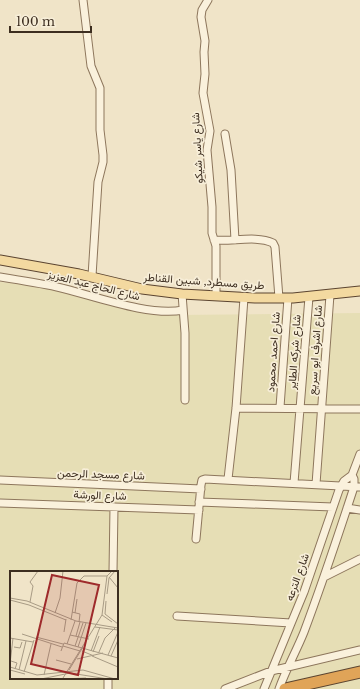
<svg xmlns="http://www.w3.org/2000/svg" width="360" height="689" viewBox="0 0 360 689" font-family="'Libre Baskerville',Vazirmatn,serif">
  <style>
    .farmland { fill: #e6deb5; fill-rule: evenodd }
    .lines { fill: none; stroke-linecap: round; stroke-linejoin: round }
    .minor-casing { stroke: #8d765c; stroke-width: 9 }
    .major-casing { stroke: #5b4430; stroke-width: 11 }
    .highway-casing { stroke: #5b4430; stroke-width: 13 }
    .minor { stroke: #faf1dc; stroke-width: 7 }
    .major { stroke: #f3d9a0; stroke-width: 9 }
    .highway { stroke: #e0a458; stroke-width: 11 }
    .labels { text-anchor: middle; stroke-width: 3.5; stroke-linejoin: round; paint-order: stroke }
    .street-label { font-size: 11px; fill: #3d2e20; stroke: #f7eed8 }
    .inset-road { fill: none; stroke: #a89b85; stroke-width: 1 }
    .view { fill: #9e2a2b; fill-opacity: 0.15; stroke: #9e2a2b; stroke-width: 2 }
    .inset-edge { fill: none; stroke: #3d2e20; stroke-width: 2 }
  </style>
  <rect width="100%" height="100%" fill="#f0e4c8"/>
  <path class="farmland" d="M0 282 36 286 176 315 360 313V689H0ZM11 572H117V678H11Z"/>
  <g class="lines">
    <defs>
      <path id="minor" d="M83 0 91 66 100 88V130L103 155V162L98 182 92 276
        M208 0 202 10 201 17 205 41 204 52 205 74 203 93 210 131 207 150 212 207V233L216 246V296
        M225 134 231 170 235 240
        M214 240C232 242 256 235 273 243L275 247 279 298
        M0 277C19 280 38 283 57 287 92 295 149 317 183 310
        M182 294 185 333V400
        M280 407 288 298
        M236 408 360 409
        M228 479 236 408 244 298
        M0 480 201 489
        M294 483 309 297
        M316 484 330 295
        M199 502 333 507
        M0 503 199 510
        M347 508 360 510
        M196 539 201 485 202 480 205 479 360 487
        M113 572 114 507
        M326 576 360 559
        M177 616 291 623
        M108 689V678
        M225 689 271 671 360 650
        M264 689 304 592 339 490 344 481 352 475 360 454
        M279 689C286 669 296 652 304 632 322 584 338 536 354 487V479L352 475"/>
      <path id="major" d="M0 260 79 274 142 289 182 294 255 298H293L360 291"/>
      <path id="highway" d="M285 689 360 672"/>
    </defs>
    <use href="#minor" class="minor-casing"/>
    <use href="#major" class="major-casing"/>
    <use href="#highway" class="highway-casing"/>
    <use href="#minor" class="minor"/>
    <use href="#major" class="major"/>
    <use href="#highway" class="highway"/>
  </g>
  <g class="labels">
    <g class="street-label">
      <text transform="translate(197 148) rotate(-93)" y="4">شارع ياسر شيكو</text>
      <text transform="translate(204 281) rotate(4)" y="4">طريق مسطرد, شبين القناطر</text>
      <text transform="translate(94 285) rotate(14)" y="4">شارع الحاج عبد العزيز</text>
      <text transform="translate(315 350) rotate(-86)" y="4">شارع اشرف ابو سريع</text>
      <text transform="translate(273 352) rotate(-86)" y="4">شارع احمد محمود</text>
      <text transform="translate(294 352) rotate(-86)" y="4">شارع شركه الطاير</text>
      <text transform="translate(101 474) rotate(2)" y="4">شارع مسجد الرحمن</text>
      <text transform="translate(100 495) rotate(2)" y="4">شارع الورشة</text>
      <text transform="translate(297 577) rotate(-70)" y="4">شارع الترعه</text>
    </g>
  </g>
  <g transform="translate(10 571)">
    <rect width="108" height="108" fill="#f0e4c8"/>
    <path class="inset-road" d="M74 5H97M99 6 108 17M97 23 99 7 105 0M0 27 17 30 66 50 108 57M0 29 19 34 56 49M96 30 95 43 108 53M20 31 23 15 20 11 28 0M62 41 70 43 69 51M45 42 50 27 53 0M65 42 67 28M92 44 102 51M61 49 67 12 74 5M85 56 108 59M54 61 56 48M12 63 52 76M60 64 79 68M66 65 70 51M26 66 53 73M0 67 23 71M57 73 65 50M53 75 70 80M65 75 73 52M4 76 10 77 12 71M68 76 76 52M51 80 54 72 108 87M72 80 84 85M81 80 90 56M83 81 89 65M89 81 95 67 105 57M98 84 108 61M82 85 108 96M101 85 108 69M67 88 93 82M46 89 61 93M1 90 7 92 5 98M0 93 3 67M0 96 27 104 73 99 105 108M0 99 15 103M9 99 16 70M59 99 73 76M14 101 24 69M34 104 41 73M53 107 92 44 97 5 102 0M31 108 60 102 98 108M52 108 76 107"/>
    <path class="view" d="M42 4 89 14 68 104 21 93Z"/>
    <rect width="108" height="108" class="inset-edge"/>
  </g>
  <path d="M10 26v6h81v-6" fill="none" stroke="#3d2e20" stroke-width="2"/>
  <text x="16" y="26" font-size="12" fill="#3d2e20" stroke="#f7eed8" stroke-width="3" paint-order="stroke">100 m</text>
</svg>
